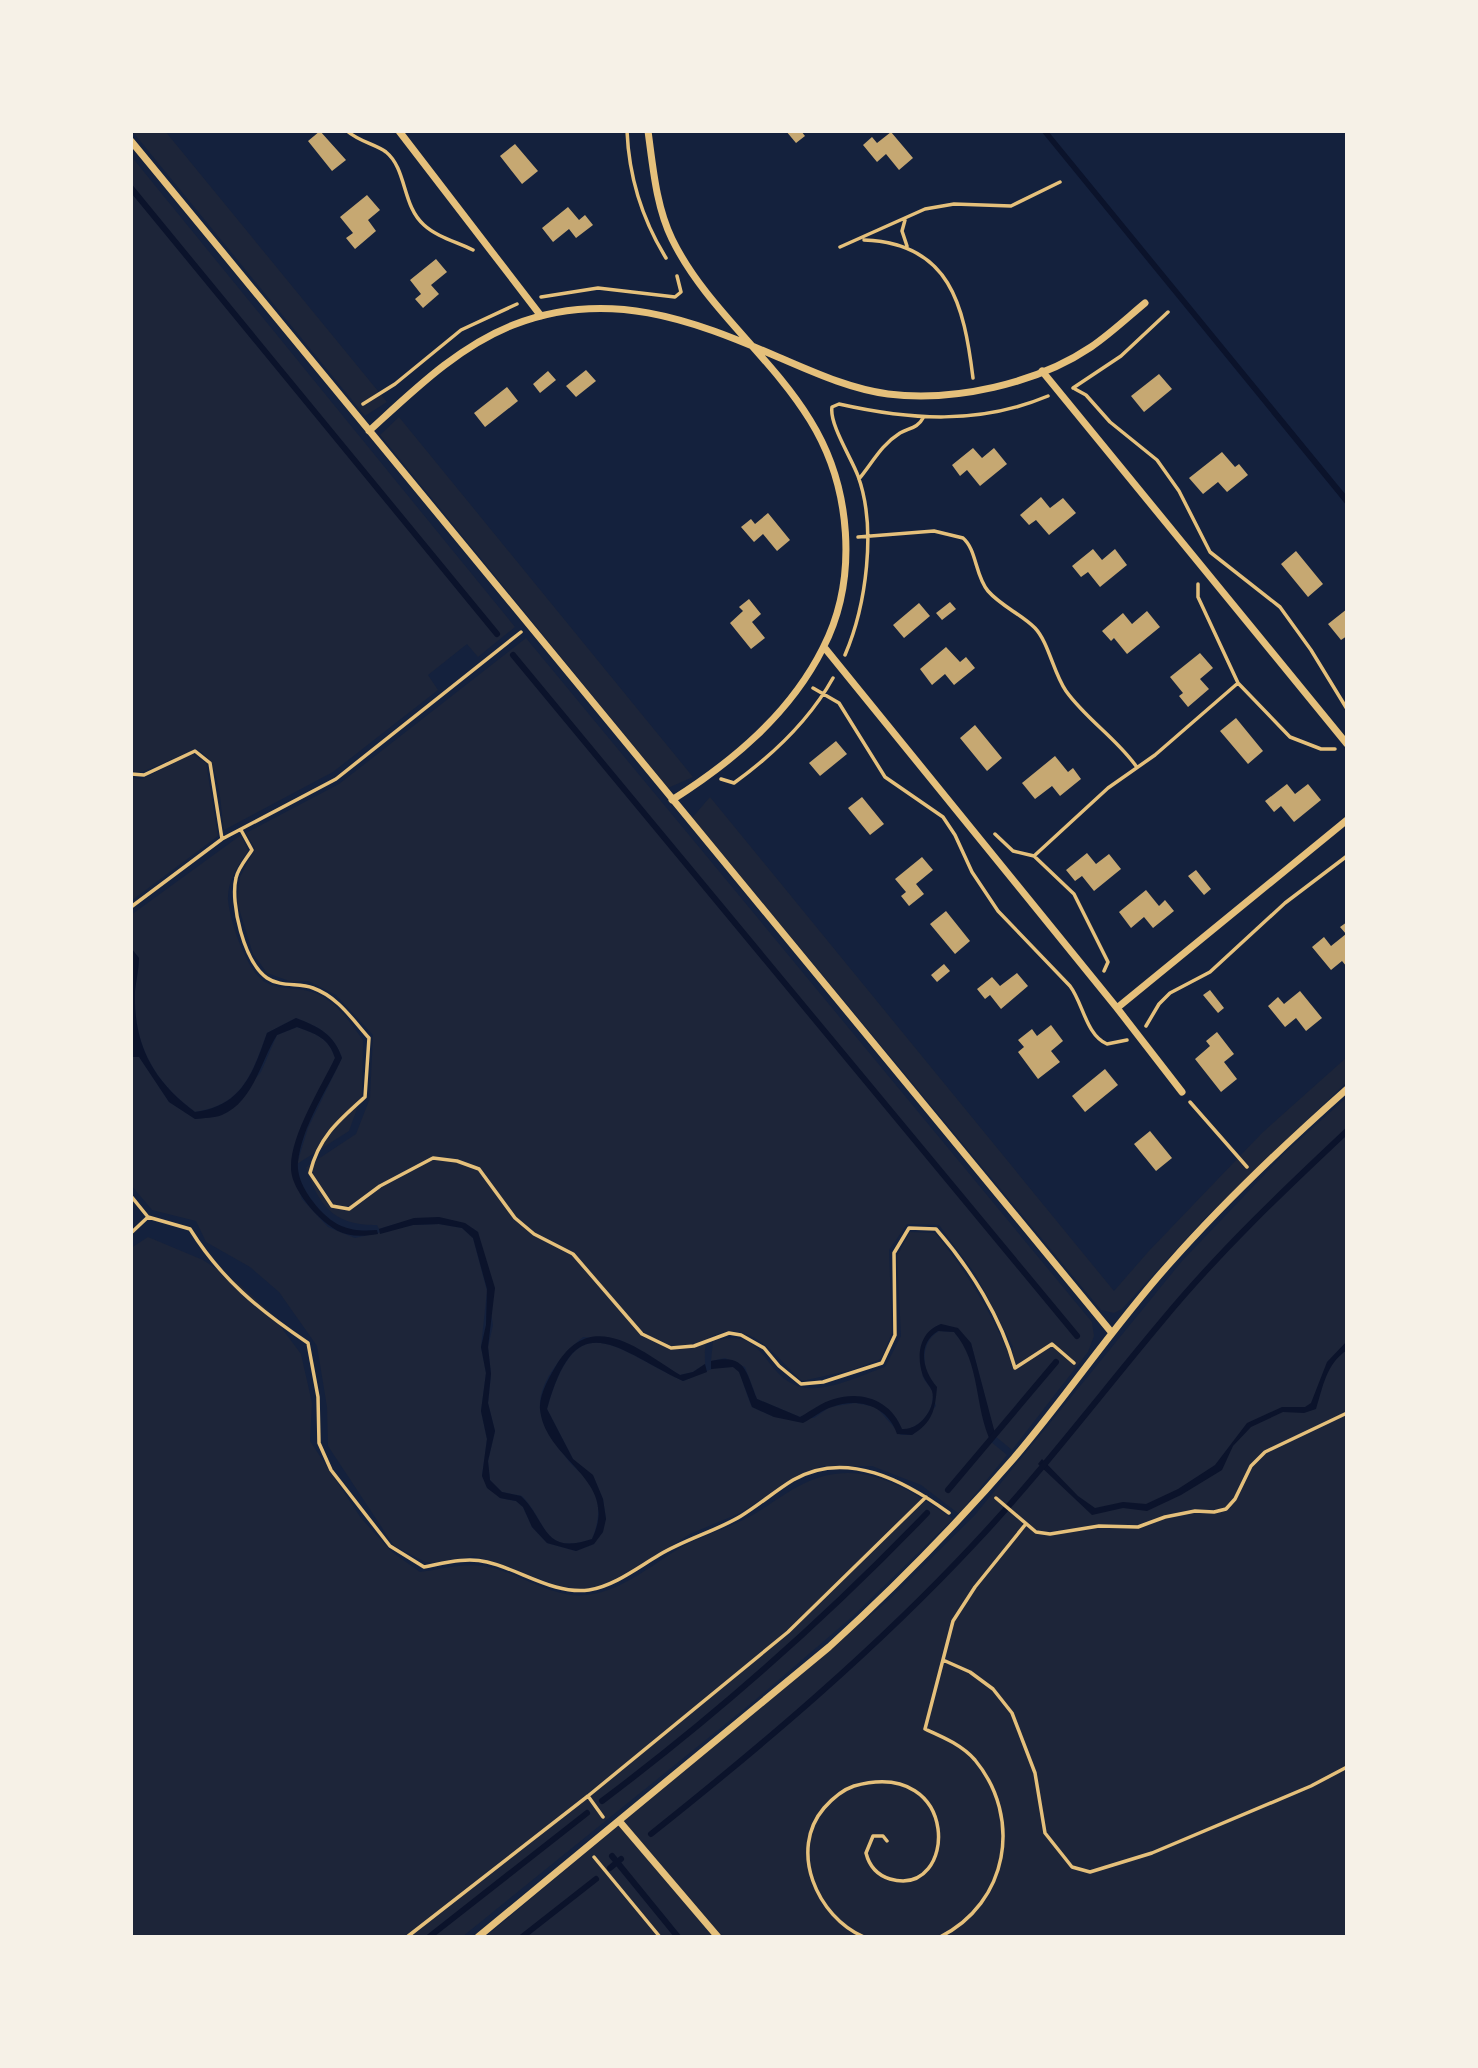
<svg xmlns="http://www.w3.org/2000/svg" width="1478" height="2068" viewBox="0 0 1478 2068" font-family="'PT Sans Narrow',sans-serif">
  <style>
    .green { fill: #1d2539 }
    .water { fill: #0b132b }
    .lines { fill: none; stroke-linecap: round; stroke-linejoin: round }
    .stream { stroke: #0b132b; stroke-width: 6 }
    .building { fill: #c6a872 }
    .path { stroke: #e5c07b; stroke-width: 3.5 }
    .minor { stroke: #e5c07b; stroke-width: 7 }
  </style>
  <rect width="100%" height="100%" fill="#14213d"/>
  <path class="green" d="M132 131H165L387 402 365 416Z
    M131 156 515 627 478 657 467 644 428 675 438 690 333 772 224 830C220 806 221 759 196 749L142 772 131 771Z
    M399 417 693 777 668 788 380 435Z
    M526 638 1092 1322 1094 1336 1088 1352 1012 1450 995 1436 971 1343 941 1324C920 1332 919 1357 923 1377 925 1382 930 1386 932 1391 937 1409 919 1430 902 1430 897 1416 891 1412 879 1407 837 1388 837 1400 800 1417L757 1399 745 1367 725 1358 711 1361 713 1341C767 1325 762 1377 801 1387 827 1393 861 1375 885 1367L901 1336 897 1256 910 1232 935 1233C968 1273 994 1317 1013 1364V1347L976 1275 939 1225 907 1224 889 1250 892 1333 881 1359 852 1370 802 1381C779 1361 756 1324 721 1333 715 1335 709 1336 707 1341 704 1347 705 1357 705 1364L693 1372 680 1375 620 1340 583 1337C564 1353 538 1381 540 1409 542 1425 558 1447 568 1460 573 1468 582 1472 587 1479 602 1497 600 1520 592 1539 542 1556 548 1523 522 1496L502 1492 490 1480 488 1461 495 1431 488 1403 491 1374 488 1347 493 1325 478 1232C449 1211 411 1219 379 1229L377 1225C334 1226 318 1205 306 1167L356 1134 370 1098 373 1035 336 995 308 981 292 982 267 973 253 954 237 902 240 877 255 849 246 833 339 784Z
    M192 754 206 763 218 836 131 901V778L142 779Z
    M710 797 1114 1291 1148 1252 1262 1133 1347 1057V1082L1207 1216 1122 1309 1114 1313 1101 1310 692 818Z
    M241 835 248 851C238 865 227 882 228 900 230 921 245 965 261 979 273 990 293 987 308 991 333 996 349 1021 363 1040L362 1095 349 1131 297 1164 308 1128 342 1058C334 1034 319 1027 296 1018L267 1033C252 1074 243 1105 195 1112 153 1081 133 1044 135 991 136 980 139 969 139 958L131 948V915Z
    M297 1027C316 1034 329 1038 335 1058L291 1168 302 1199 328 1227 355 1238 413 1225 439 1224 462 1228 473 1238 487 1291 481 1347 486 1373 481 1411 487 1439 482 1476 500 1498 516 1501 523 1507 532 1527 547 1543 576 1551 594 1544 606 1519 603 1499 593 1476 573 1459 547 1409C577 1303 613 1348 683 1381 696 1377 732 1354 740 1374 744 1385 747 1396 752 1407L774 1417 814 1418 830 1407 855 1403 876 1407 901 1435H912L936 1406C930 1382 912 1348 939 1331L954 1332 966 1347 972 1365 990 1441 1007 1455 959 1514 921 1485 872 1466H822L796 1478 740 1513 690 1534 613 1583 589 1590 564 1588 474 1556 440 1563 425 1562 394 1546 328 1446 327 1407 317 1346 279 1292 250 1267 206 1242 196 1221 152 1210 131 1185V1057L139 1056 169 1102 196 1119 223 1114 261 1072 277 1035Z
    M1347 1097V1937H485L890 1599 974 1516 1182 1261 1286 1152Z
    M148 1237 203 1260 238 1283 269 1311 301 1354 312 1403 310 1441 361 1518 392 1552 420 1572C442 1569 461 1563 484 1566 517 1571 551 1599 586 1595 619 1592 648 1568 675 1551 697 1537 720 1531 743 1520 764 1510 782 1494 803 1484 860 1456 906 1487 953 1519L852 1617 754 1701 462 1937H131V1248Z"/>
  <path class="water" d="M1041 131H1048L1341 489 1347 496V506Z
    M131 948 139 958C139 969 136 980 135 991 133 1044 153 1081 195 1112 242 1106 253 1073 267 1033L296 1018C319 1027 334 1034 342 1058 327 1090 302 1126 298 1162 296 1179 309 1198 320 1210 337 1228 352 1232 377 1230L378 1234C350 1239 336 1234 316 1214 305 1202 291 1184 291 1168 290 1136 321 1087 335 1058 329 1038 316 1034 297 1027L277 1035C261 1060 254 1101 222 1115 215 1118 204 1118 195 1119L169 1102 139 1057H131Z
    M439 1217 465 1223 478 1232 495 1288 488 1347 491 1374 488 1403 495 1431 488 1461 490 1480 502 1492 521 1496C548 1522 542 1556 592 1539 621 1478 545 1462 540 1409 539 1394 550 1376 557 1364 592 1308 640 1350 680 1375L693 1372 705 1364 707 1372 683 1381C614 1348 576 1303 547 1409L573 1459 593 1475 603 1499 606 1519 603 1532 594 1544 576 1551 547 1543 532 1527 523 1507 516 1501 500 1498 487 1488 482 1476 487 1439 481 1411 486 1373 481 1347 486 1325 487 1289 473 1238 462 1228 439 1224 413 1225 380 1234 379 1229 414 1218Z
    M941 1324 958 1328 971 1343 996 1437 991 1442C974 1407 981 1363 954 1332L938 1331C917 1344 922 1370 937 1387 935 1410 933 1422 912 1435L897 1434C888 1406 858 1397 832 1407 822 1410 813 1418 803 1423L774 1417 752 1407 739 1372 733 1367 711 1369V1361C746 1353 746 1372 757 1399L800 1417C811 1411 822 1402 834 1399 863 1390 891 1401 902 1429 919 1431 937 1408 932 1391 930 1386 925 1381 923 1376 916 1356 919 1332 941 1324Z
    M1347 1341V1350C1326 1364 1323 1387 1316 1409L1304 1413 1283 1412 1251 1427 1233 1446 1222 1470 1181 1495 1147 1511 1123 1508 1092 1515 1038 1464 1042 1459 1078 1496 1095 1508 1123 1502 1146 1504 1178 1489 1215 1465 1247 1423 1282 1407H1305L1311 1403 1327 1362Z"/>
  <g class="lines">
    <path class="stream" d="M131 188 497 634
      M513 655 1077 1336
      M948 1490 1056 1362
      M602 1801C719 1713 826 1618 927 1513
      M651 1834C764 1744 875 1650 974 1544 1041 1473 1099 1396 1162 1321 1218 1253 1282 1192 1347 1131
      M612 1856 678 1937
      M610 1868 621 1859
      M429 1937 587 1813
      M522 1937 596 1879"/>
  </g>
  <path class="building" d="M320 131 346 160 332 171 308 141Z
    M786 131H801L805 136 796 143Z
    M891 132 913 158 899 170 886 154 877 162 863 145 872 137 877 143Z
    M515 144 538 171 522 184 500 156Z
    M367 195 380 210 368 220 376 231 355 249 346 238 353 233 340 217Z
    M568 207 579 220 585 215 593 225 576 238 569 229 553 242 542 228Z
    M436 259 447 272 431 285 439 294 423 308 415 299 421 294 410 280Z
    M586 370 596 381 576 397 566 386Z
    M548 371 556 380 540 393 533 384Z
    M1159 374 1172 389 1144 412 1131 396Z
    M507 387 518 401 485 427 474 413Z
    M973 448 982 458 994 448 1007 464 980 486 967 470 960 476 952 465Z
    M1222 452 1235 467 1239 464 1248 475 1227 492 1218 482 1203 494 1189 478Z
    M1041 497 1050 508 1063 498 1076 513 1049 535 1036 520 1029 525 1020 515Z
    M768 513 790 540 777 551 763 534 754 542 741 527 751 519 755 524Z
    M1093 549 1102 560 1115 549 1127 565 1100 587 1088 572 1081 577 1072 566Z
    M1296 551 1323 584 1308 597 1281 564Z
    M749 599 761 614 752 622 765 638 751 649 730 623 743 611 739 607Z
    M950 602 956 609 942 620 936 613Z
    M919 603 930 616 904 638 893 625Z
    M1347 609V636L1341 640 1328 624Z
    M1147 611 1160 627 1127 654 1114 638 1111 641 1102 631 1123 613 1132 624Z
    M946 647 960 662 966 657 975 668 954 685 945 674 932 685 920 669Z
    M1200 653 1213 668 1200 679 1209 689 1188 707 1179 696 1183 693 1170 677Z
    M1236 718 1263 751 1248 764 1220 731Z
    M975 725 1002 758 987 771 960 738Z
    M836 741 847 754 820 776 809 763Z
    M1055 756 1068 772 1073 768 1081 779 1060 796 1052 786 1035 799 1022 783Z
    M1287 784 1295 794 1308 784 1321 800 1294 822 1281 806 1274 812 1265 801Z
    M862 797 884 824 870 835 848 808Z
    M1087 853 1096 864 1109 854 1121 869 1094 891 1082 876 1075 881 1066 870Z
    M922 857 933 870 916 884 924 894 909 906 901 896 906 892 895 879Z
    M1196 870 1211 889 1204 895 1188 876Z
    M1146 890 1159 906 1165 900 1174 911 1153 928 1144 917 1131 928 1119 912Z
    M946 911 970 941 955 954 930 924Z
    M1347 922V967L1342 961 1331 970 1312 947 1324 937 1331 946 1346 934 1340 927Z
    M944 964 950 971 937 982 931 975Z
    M1017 973 1028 986 1001 1009 990 995 985 999 977 989 992 977 1000 986Z
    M1210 990 1224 1008 1218 1013 1203 995Z
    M1300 991 1322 1018 1306 1031 1296 1018 1285 1027 1268 1006 1278 997 1284 1004Z
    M1051 1025 1063 1041 1051 1051 1060 1062 1038 1079 1018 1052 1024 1047 1018 1040 1032 1029 1037 1036Z
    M1217 1032 1234 1054 1224 1062 1237 1079 1221 1092 1195 1059 1210 1046 1206 1041Z
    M1105 1069 1118 1085 1085 1112 1072 1096Z
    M1150 1131 1172 1158 1156 1171 1134 1144Z"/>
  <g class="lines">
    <path class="path" d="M347 131C360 142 375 144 386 152 407 169 402 206 424 225 437 237 457 242 473 250
      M627 131C629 178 642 219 666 258
      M905 220 902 231 907 246
      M864 240C950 243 964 305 973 378
      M840 247 925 209 954 204 1011 206 1060 182
      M541 297 598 288 675 297 681 292 677 276
      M1073 388 1121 356 1168 312
      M1075 389 1086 395 1110 422 1157 460 1179 491 1210 552 1280 607 1311 650 1347 709
      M363 404 395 384 461 330 517 304
      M859 479C873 462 881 445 900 433 909 428 918 428 923 418
      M858 537 934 531 963 538C977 550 975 576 988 591 1001 606 1021 614 1035 628 1049 643 1053 672 1066 691 1086 719 1116 738 1136 766
      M1198 584V597L1238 683 1290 737 1321 749H1335
      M845 655C866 606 877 528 858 476 852 459 829 424 832 407L839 404C910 420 979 425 1048 396
      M813 688 839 703 885 777 943 817 955 835 972 872 998 911 1070 986C1083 1003 1086 1035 1107 1044L1127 1040
      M131 774 144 775 195 751 210 763 222 839
      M721 779 734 783C774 754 809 721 833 678
      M241 830 252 850C247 858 238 868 236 878 230 903 244 962 267 978 280 987 299 983 313 988 338 997 352 1019 369 1038L365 1097C338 1121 318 1138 310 1173L332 1206 349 1209 380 1186 433 1158 457 1161 479 1169 515 1218 534 1234 573 1254 642 1334 671 1348 694 1346 729 1333 741 1335 764 1348 779 1366 801 1384 823 1382 882 1363 895 1335 894 1253 909 1228 936 1229C970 1268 1001 1317 1015 1368L1052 1344 1074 1363
      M995 834 1013 851 1034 856 1074 894 1108 962 1104 971
      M1034 856 1108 788 1155 755 1238 683
      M131 907 222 839 336 779 521 632
      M1146 1026 1159 1004 1170 993 1210 972 1285 903 1347 856
      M1190 1102 1247 1167
      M131 1196 148 1217 190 1229C221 1279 259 1310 308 1343L318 1397 319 1443 331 1470 390 1546 424 1567C445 1563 466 1557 487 1562 519 1569 554 1595 589 1590 614 1586 637 1568 659 1555 686 1539 716 1531 741 1516 759 1505 775 1491 793 1480 846 1449 905 1481 949 1513
      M131 1233 148 1217
      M996 1498 1036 1532 1050 1534 1099 1526 1138 1527 1165 1517 1195 1511 1214 1512 1226 1509 1235 1499 1251 1466 1265 1452 1347 1413
      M943 1660 970 1672 993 1689 1012 1713 1035 1773 1045 1833 1072 1867 1090 1872 1152 1853 1311 1786 1347 1767
      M588 1796 603 1817
      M594 1857 660 1937
      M407 1937 588 1796 788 1632 926 1497
      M864 1937C817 1917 788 1850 824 1808 832 1799 842 1790 854 1786 962 1756 958 1899 890 1879 877 1875 869 1865 866 1853L873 1836H883L887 1841
      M940 1937C1008 1903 1023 1818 975 1760 962 1745 943 1737 925 1729L953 1621 975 1587 1025 1525"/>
    <path class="minor" d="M399 131 541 316
      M648 131C653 167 656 206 672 239 705 307 771 356 810 420 851 486 859 578 823 648 790 714 732 762 672 800
      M131 141 1112 1333
      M1042 371 1347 744
      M369 431C412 392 457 347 513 325 607 288 691 319 778 357 813 372 850 389 888 394 954 402 1036 384 1091 347 1110 334 1127 318 1145 303
      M824 647 1117 1008 1347 820
      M1117 1008 1182 1092
      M620 1822 718 1937
      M478 1937 829 1647C895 1587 956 1525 1014 1458 1068 1395 1114 1325 1170 1263 1225 1201 1285 1144 1347 1089"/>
  </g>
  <rect width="1478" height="2068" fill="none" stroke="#f6f1e7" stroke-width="266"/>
</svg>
